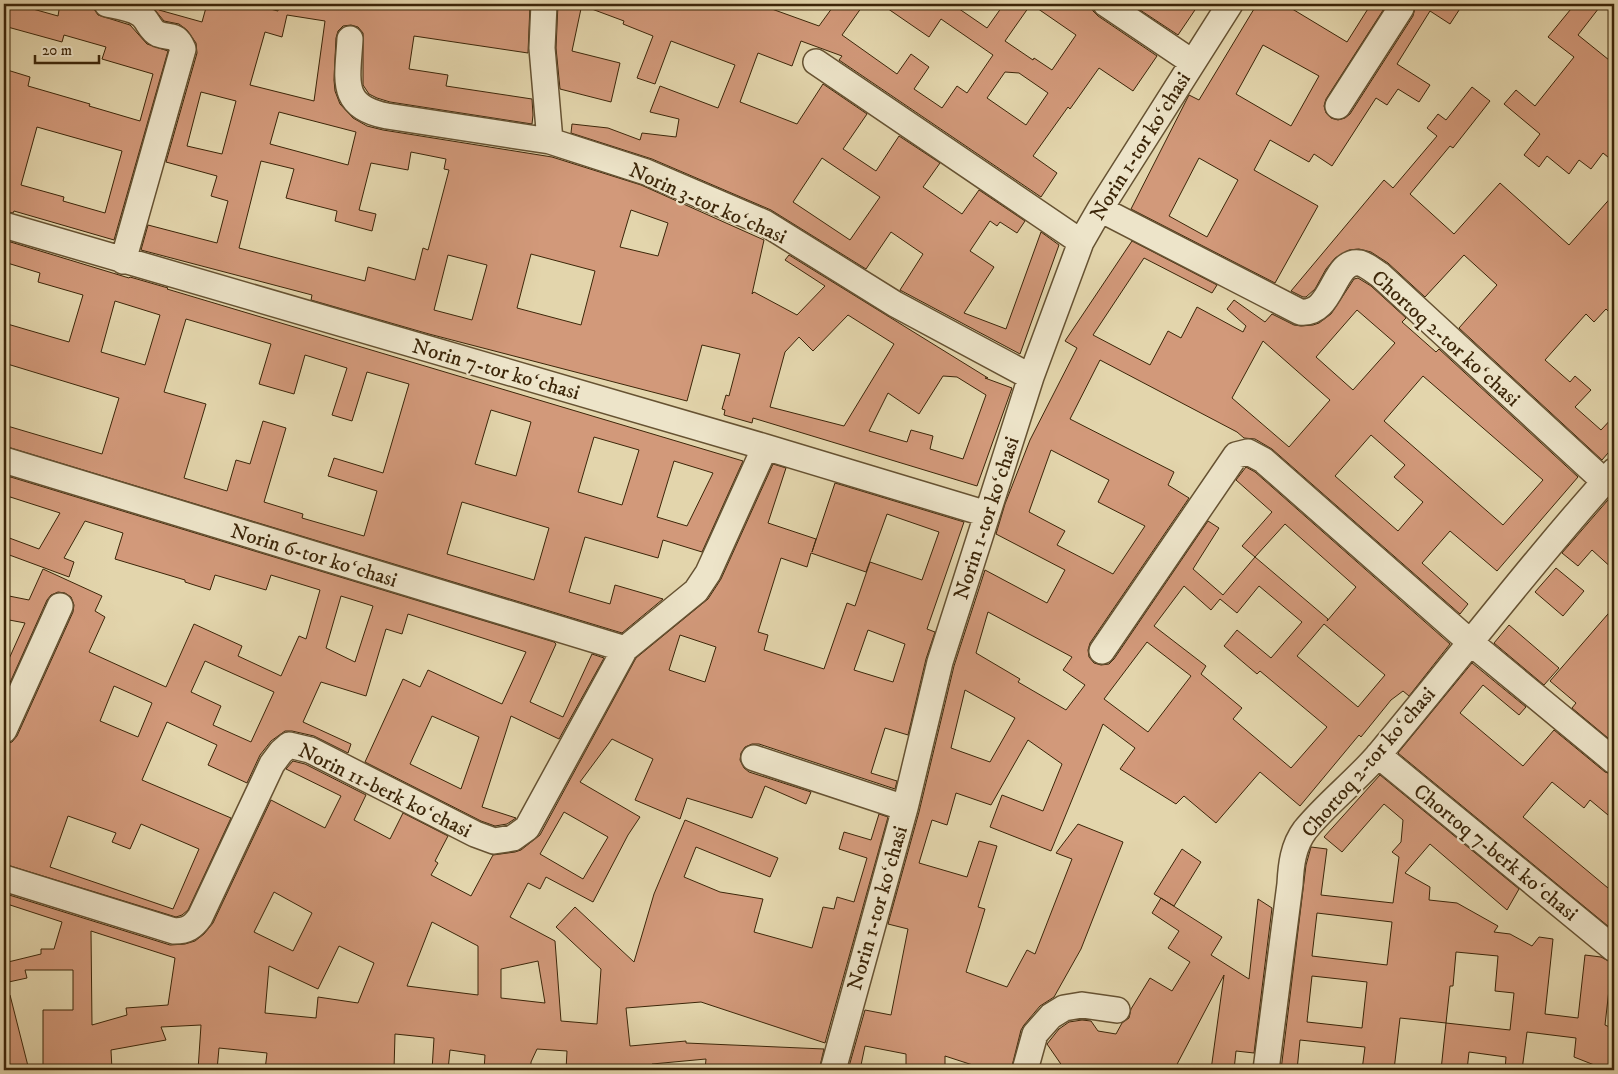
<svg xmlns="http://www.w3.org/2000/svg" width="1618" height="1074" viewBox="0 0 1618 1074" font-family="'IM FELL DW Pica',serif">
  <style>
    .building { fill: #d2997a; stroke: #3c2609; fill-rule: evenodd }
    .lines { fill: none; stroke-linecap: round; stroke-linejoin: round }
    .minor-casing { stroke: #665232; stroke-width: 28 }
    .minor { stroke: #ede4c9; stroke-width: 25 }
    .labels { text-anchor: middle; stroke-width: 4.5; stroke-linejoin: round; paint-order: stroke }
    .street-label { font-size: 21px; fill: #3c2609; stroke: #ede4c9 }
  </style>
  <rect width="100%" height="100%" fill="#e3d5ac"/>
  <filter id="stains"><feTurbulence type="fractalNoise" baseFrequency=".004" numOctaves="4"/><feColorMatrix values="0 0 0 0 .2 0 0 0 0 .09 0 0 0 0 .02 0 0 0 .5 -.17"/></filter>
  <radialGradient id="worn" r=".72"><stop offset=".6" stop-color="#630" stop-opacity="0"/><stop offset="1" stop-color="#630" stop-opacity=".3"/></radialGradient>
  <path class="building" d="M4 4H15L58 16 60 4H93L94 9 98 15 130 25 147 44 168 51 114 240 14 211 13 213 4 211V69L30 77 28 86 90 104 89 106 140 121 153 74 102 59 106 47 64 35 62 42 4 26ZM37 127 122 151 105 213 63 201 64 197 21 185Z
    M150 4H161L159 10 202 22 207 4H251L278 11V4H339L358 6V4L530 5 528 53 414 36 409 69 448 75 446 86 532 99 533 115 532 124 390 102 377 98 369 94 363 85V33L358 27 351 25 343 26 338 31 336 38 334 80 335 91 340 104 353 118 367 126 383 130 552 157 641 185 764 240 752 294 754 292 797 315 825 286 785 260 789 255 988 378H985L1012 388 977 486 753 418 752 423 724 415 725 410 722 409 726 395 729 396 740 354 702 345 687 401 429 334 311 300 312 295 141 250 148 225 217 243 228 201 211 196 217 176 166 162 197 53 196 43 187 30 179 24 164 21ZM287 15 325 21 314 101 250 85 265 32 282 37ZM201 92 236 101 222 154 187 146ZM279 112 356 132 348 165 270 144ZM411 152 446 159 444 169 449 170 428 250 423 248 415 280 368 267 365 281 239 248 261 161 294 169 286 198 337 211 335 221 372 231 376 214 359 210 371 163 408 170ZM631 210 668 223 658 256 620 247ZM531 254 595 271 581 325 517 308ZM448 255 487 265 472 320 434 310ZM848 315 894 344 844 426 770 407 785 352 799 337 813 351ZM943 376 957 377 986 395 963 459 930 449 933 436 911 430 907 442 869 431 888 393 919 414Z
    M558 4H582L572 51 620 63 611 102 560 89 556 48Z
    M582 4H758L819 26 835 4H864L842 35 897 74 911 54 929 67 914 89 942 108 957 86 967 93 993 55 941 19 929 37 881 4H952L987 28 1004 4H1031L1005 41 1033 60 1034 58 1052 70 1076 35 1031 4H1092L1093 11 1098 16 1157 56 1133 91 1099 68 1070 109 1068 107 1033 156 1057 173 1041 197 839 60 842 56 801 41 792 66 758 53 740 102 797 124 823 84 867 114 843 149 876 171 899 136 940 163 923 187 962 214 979 190 1025 221 1017 233 1000 222 997 226 990 221 970 251 994 267 964 313 1006 329 1041 232 1059 245 1020 354 900 290 923 254 891 232 866 269 771 210 652 159 571 133 572 124 608 128 640 140 642 133 676 137 679 119 650 112 660 86 718 108 735 65 671 41 655 84 637 78 653 36 623 24 624 21 581 5ZM1005 72 1019 73 1048 93 1026 125 987 98ZM822 158 880 197 850 240 793 202Z
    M1131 4H1199L1178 35Z
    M1257 4H1284L1347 42 1371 4H1387L1326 99 1324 106 1326 113 1331 118 1338 120 1345 118 1350 114 1413 16 1416 4H1463L1450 24 1430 11 1397 64 1430 85 1419 102 1398 89 1387 105 1376 98 1332 166 1314 154 1309 162 1270 140 1254 170 1318 206 1275 283 1131 209 1189 95 1199 100ZM1263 45 1319 76 1291 126 1236 94ZM1199 158 1238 180 1207 237 1169 216Z
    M1575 4H1602L1578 35 1614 64V162L1603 153 1591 169 1579 160 1569 174 1547 156 1539 167 1524 155 1540 134 1504 104 1516 90 1535 106 1574 57 1548 37Z
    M1472 87 1490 101 1453 148 1450 146 1410 194 1454 234 1500 183 1569 245 1614 194V317L1606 309 1594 322 1586 314 1545 360 1570 382 1575 376 1591 390 1575 407 1601 430 1614 416V446L1602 460 1459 328 1497 285 1464 255 1425 297 1388 263 1371 252 1359 249 1349 250 1335 258 1326 269 1315 289 1306 297H1303L1291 291 1384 180 1393 188 1437 136 1427 128 1438 114 1446 120Z
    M4 240 129 278 130 277 168 288 167 289 234 309 743 461 702 552 663 540 658 558 585 537 569 592 610 604 615 585 663 599 622 633 4 446V425L102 454 119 398 4 363V323L69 342 83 295 38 282 40 273 4 262ZM115 301 160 315 145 365 101 352ZM186 319 271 344 259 384 294 394 305 355 347 368 332 415 352 421 367 372 409 384 383 473 334 458 328 476 377 491 364 536 302 518 303 514 264 502 286 428 263 421 250 464 236 460 227 491 184 478 206 404 164 392ZM491 410 531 422 516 476 475 464ZM594 437 639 450 622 505 578 492ZM674 461 713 473 687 526 657 517ZM462 502 549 528 534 580 447 554Z
    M1132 241 1217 285 1212 293 1144 258 1093 335 1150 365 1168 331 1181 338 1197 307 1243 332 1246 326 1227 309 1234 300 1265 322 1272 314 1294 325 1301 326 1313 325 1319 323 1331 314 1354 279 1358 278 1371 286 1406 318 1402 322 1436 352 1439 349 1578 477 1497 571 1450 531 1422 563 1468 604 1460 614 1272 449 1255 439 1244 438 1237 432 1100 360 1070 419 1174 472 1168 485 1189 498 1090 643 1088 650 1089 657 1094 663 1101 665 1109 664 1114 659 1208 521 1219 528 1193 569 1223 595 1255 557 1242 546 1272 512 1236 480 1246 467 1255 472 1450 644 1409 696 1403 691 1391 700 1361 737 1359 735 1300 806 1260 772 1216 823 1184 796 1176 804 1120 769 1135 748 1103 724 1051 851 990 827 1002 795 1043 811 1062 764 1028 740 991 805 956 793 947 825 932 820 919 863 967 877 979 841 997 846 978 907 985 909 966 972 1007 987 1027 950 1035 954 1072 859 1056 853 1078 824 1123 842 1081 949 1054 997 1040 1006 1024 1025 1021 1030 1011 1070H988L945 1056V1070H906V1054L865 1046 860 1070H848L865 1010 891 1015 908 929 888 924 919 812 954 666 985 570 1047 603 1065 570 996 534 1005 504 1030 440 1077 348 1065 341ZM1357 310 1395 343 1353 390 1316 357ZM1263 341 1330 400 1289 447 1232 398ZM1423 376 1543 480 1503 525 1384 421ZM1371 435 1405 465 1394 477 1423 502 1398 531 1335 476ZM1051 450 1109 480 1098 502 1145 526 1113 574 1057 545 1065 531 1029 512ZM1285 524 1356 587 1327 621 1328 619 1255 557ZM1184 586 1211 610 1220 599 1237 613 1259 586 1302 622 1271 658 1237 630 1224 646 1257 674 1260 671 1327 727 1291 768 1233 719 1242 708 1201 674 1206 666 1154 626ZM988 612 1072 657 1063 670 1085 685 1066 710 1018 682 1020 679 976 653ZM1324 624 1385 675 1358 707 1297 656ZM1147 642 1191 676 1148 732 1104 699ZM965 690 1015 718 990 762 951 748Z
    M773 464 786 468 768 523 816 539 812 552 835 483 964 522 927 629 935 632 926 659 908 735 885 728 871 773 897 781 895 789 759 744H752L745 747 741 753 740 760 744 768 749 772 811 792 806 804 765 786 752 818 687 798 680 819 635 800 653 759 612 739 580 782 640 817 628 835 593 902 546 877 540 889 528 883 510 917 555 941 561 1021 597 1024 601 969 556 927 575 907 634 962 654 894 685 820 778 858 770 877 696 847 684 877 720 892 763 899 754 932 812 948 823 907 834 909 837 897 854 902 867 858 839 849 844 832 871 840 879 814 888 817 825 1043 701 1002 626 1008 630 1046 686 1041V1043L824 1049 819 1070H705L706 1059 652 1064 653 1070H566L567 1051 537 1049 531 1062V1070H484L485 1055 450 1050 448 1070H432L434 1038 395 1034 394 1070H265L267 1053 219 1048 217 1070H198L201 1025 161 1027 166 1040 111 1050 112 1070H43V1010H73V970H25L27 978 4 983V963L41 954V949H54L62 922 4 903 6 894 170 945 185 944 195 941 204 934 213 923 271 800 325 828 341 796 286 769 293 761 305 764 366 795 354 820 390 839 403 813 448 836 435 861 438 863 431 875 471 896 493 855 515 852 521 850 540 835 636 658 708 599 721 579ZM887 514 939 532 922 580 870 562 855 606 847 603 824 669 764 650 768 635 758 632 781 558 807 567 811 553 866 572ZM868 630 905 644 893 682 854 670ZM680 635 716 647 705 682 669 670ZM564 812 608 837 583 879 540 854ZM274 892 312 913 293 951 254 932ZM432 922 478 946V995L407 986ZM91 931 175 958 168 1005 126 1008 127 1015 92 1025ZM339 946 374 963 358 1003 318 997 316 1018 265 1013 269 966 318 989ZM538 961 545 1003 501 998V969Z
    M4 475 554 642 556 644 530 702 563 717 592 654 604 658 559 739 511 716 482 807 516 818 507 824 495 826 481 821 365 762 403 679 420 687 428 670 502 704 526 652 408 614 402 634 386 629 366 696 321 682 303 722 351 744 348 753 314 736 292 731H285L271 741 260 755 247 783 208 765 217 745 167 722 142 780 231 818 188 910 182 915 176 917 4 864V744L12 742 17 736 73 612 74 605 71 597 65 593 58 592 51 595 47 600 4 696V670L25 623 4 619V595L29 600 43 569 102 596 95 611 105 617 89 652 166 687 194 624 242 646 238 656 281 676 299 636 306 639 320 590 271 575 266 590 215 575 210 590 185 582V580L115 559 123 533 85 521 64 558 74 562 69 577 4 553V536L39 549 60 513 4 495ZM341 596 373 606 355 662 326 648ZM205 661 274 692 251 742 213 725 221 706 191 692ZM114 686 152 703 138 737 100 721ZM432 716 479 737 461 789 410 764ZM68 816 116 833 112 842 130 849 141 824 199 849 173 909 50 867Z
    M1614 493V570L1592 550 1578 566 1562 553Z
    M1556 568 1584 591 1563 616 1535 592Z
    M1614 607V743L1572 708 1576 703 1550 681Z
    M1509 625 1559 668 1544 685 1494 643Z
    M1472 663 1526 707 1519 715 1483 685 1460 713 1523 766 1554 730 1605 772 1614 775V820L1590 800 1584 808 1552 782 1523 817 1614 893V931L1398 753Z
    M1380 775 1519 889 1507 910 1430 844 1405 873 1430 887 1429 900 1457 903 1498 926 1494 932 1510 934 1532 946 1539 937 1553 939 1545 1014 1578 1018 1585 955 1601 957 1612 963 1605 1025 1614 1029V1070H1607L1574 1057 1576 1038 1527 1032 1522 1070H1505L1506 1057 1469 1052 1467 1070H1441L1446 1023 1400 1018 1394 1070H1362L1365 1047 1300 1040 1297 1070H1281L1306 865 1311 847 1327 849 1321 895 1393 903 1399 857 1392 852 1401 842 1403 820 1384 804 1342 852 1324 837ZM1317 913 1392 922 1387 965 1312 956ZM1456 952 1498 956 1495 991 1514 993 1510 1030 1446 1023 1450 986H1453ZM1312 976 1367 982 1362 1028 1307 1022Z
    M1182 849 1201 862 1174 906 1154 894Z
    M1161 898 1222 937 1211 955 1249 979 1258 899 1272 908 1254 1053 1236 1051 1234 1070H1211L1224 975 1174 1070H1065L1047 1044 1059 1029 1069 1022 1082 1020 1091 1021 1098 1031 1116 1034 1122 1023 1129 1018 1131 1009 1150 978 1172 991 1190 962 1168 948 1179 931 1152 913Z
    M10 995 29 1070H4V996Z"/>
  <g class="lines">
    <defs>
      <path id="minor" d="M107 4C117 6 132 8 140 14 148 19 149 30 158 34 172 39 176 33 183 49L123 261
        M544 4 542 48 550 141 646 172 765 223 895 304 1031 377
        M1106 4 1192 62
        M350 39C348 78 338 107 387 116L550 141
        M816 62 1081 242
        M1338 106 1401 8 1402 4
        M1100 209 1300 312C1334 316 1332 258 1360 263 1367 265 1374 271 1380 275L1605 482
        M4 225 765 447 987 514
        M4 460 625 649
        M1102 651 1236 455 1248 452 1263 460 1470 642 1614 761
        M4 730 60 606
        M1378 755 1614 949
        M754 758 905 808
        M4 878 174 931C187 931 193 927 200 917L272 764 281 752 289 745 310 750 475 834 494 841 513 838 527 828 625 649 696 591 708 573 765 447
        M833 1070 905 808 940 662 1031 377 1081 242 1100 209 1230 4
        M1025 1070 1035 1034 1051 1016 1064 1008 1082 1005 1117 1010
        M1266 1070 1290 884C1291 865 1293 846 1305 830 1327 803 1356 781 1379 754 1458 660 1532 562 1614 471"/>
    </defs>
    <use href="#minor" class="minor-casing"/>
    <use href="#minor" class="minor"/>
  </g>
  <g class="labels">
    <g class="street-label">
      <text transform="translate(1140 146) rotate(-58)" y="7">Norin 1-tor koʻchasi</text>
      <text transform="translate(708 203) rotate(24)" y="7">Norin 3-tor koʻchasi</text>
      <text transform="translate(1446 338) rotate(42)" y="7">Chortoq 2-tor koʻchasi</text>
      <text transform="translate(496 369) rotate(16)" y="7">Norin 7-tor koʻchasi</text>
      <text transform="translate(986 518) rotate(-72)" y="7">Norin 1-tor koʻchasi</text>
      <text transform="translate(314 555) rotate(17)" y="7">Norin 6-tor koʻchasi</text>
      <text transform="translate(1368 762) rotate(-49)" y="7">Chortoq 2-tor koʻchasi</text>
      <text transform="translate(385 790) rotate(26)" y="7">Norin 11-berk koʻchasi</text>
      <text transform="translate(1496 852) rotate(39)" y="7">Chortoq 7-berk koʻchasi</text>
      <text transform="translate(877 908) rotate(-74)" y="7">Norin 1-tor koʻchasi</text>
    </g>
  </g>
  <rect width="1618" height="1074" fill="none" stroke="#e3d5ac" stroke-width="20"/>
  <rect x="5" y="5" width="1608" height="1064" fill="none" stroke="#3c2609" stroke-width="2.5"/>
  <rect x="10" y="10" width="1598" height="1054" fill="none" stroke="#3c2609"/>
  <path d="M35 55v8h64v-8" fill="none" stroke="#3c2609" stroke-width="2.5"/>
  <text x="42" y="55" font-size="15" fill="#3c2609" stroke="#ede4c9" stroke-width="4" paint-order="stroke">20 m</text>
  <rect width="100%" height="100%" filter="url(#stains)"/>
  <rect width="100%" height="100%" fill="url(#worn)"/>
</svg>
